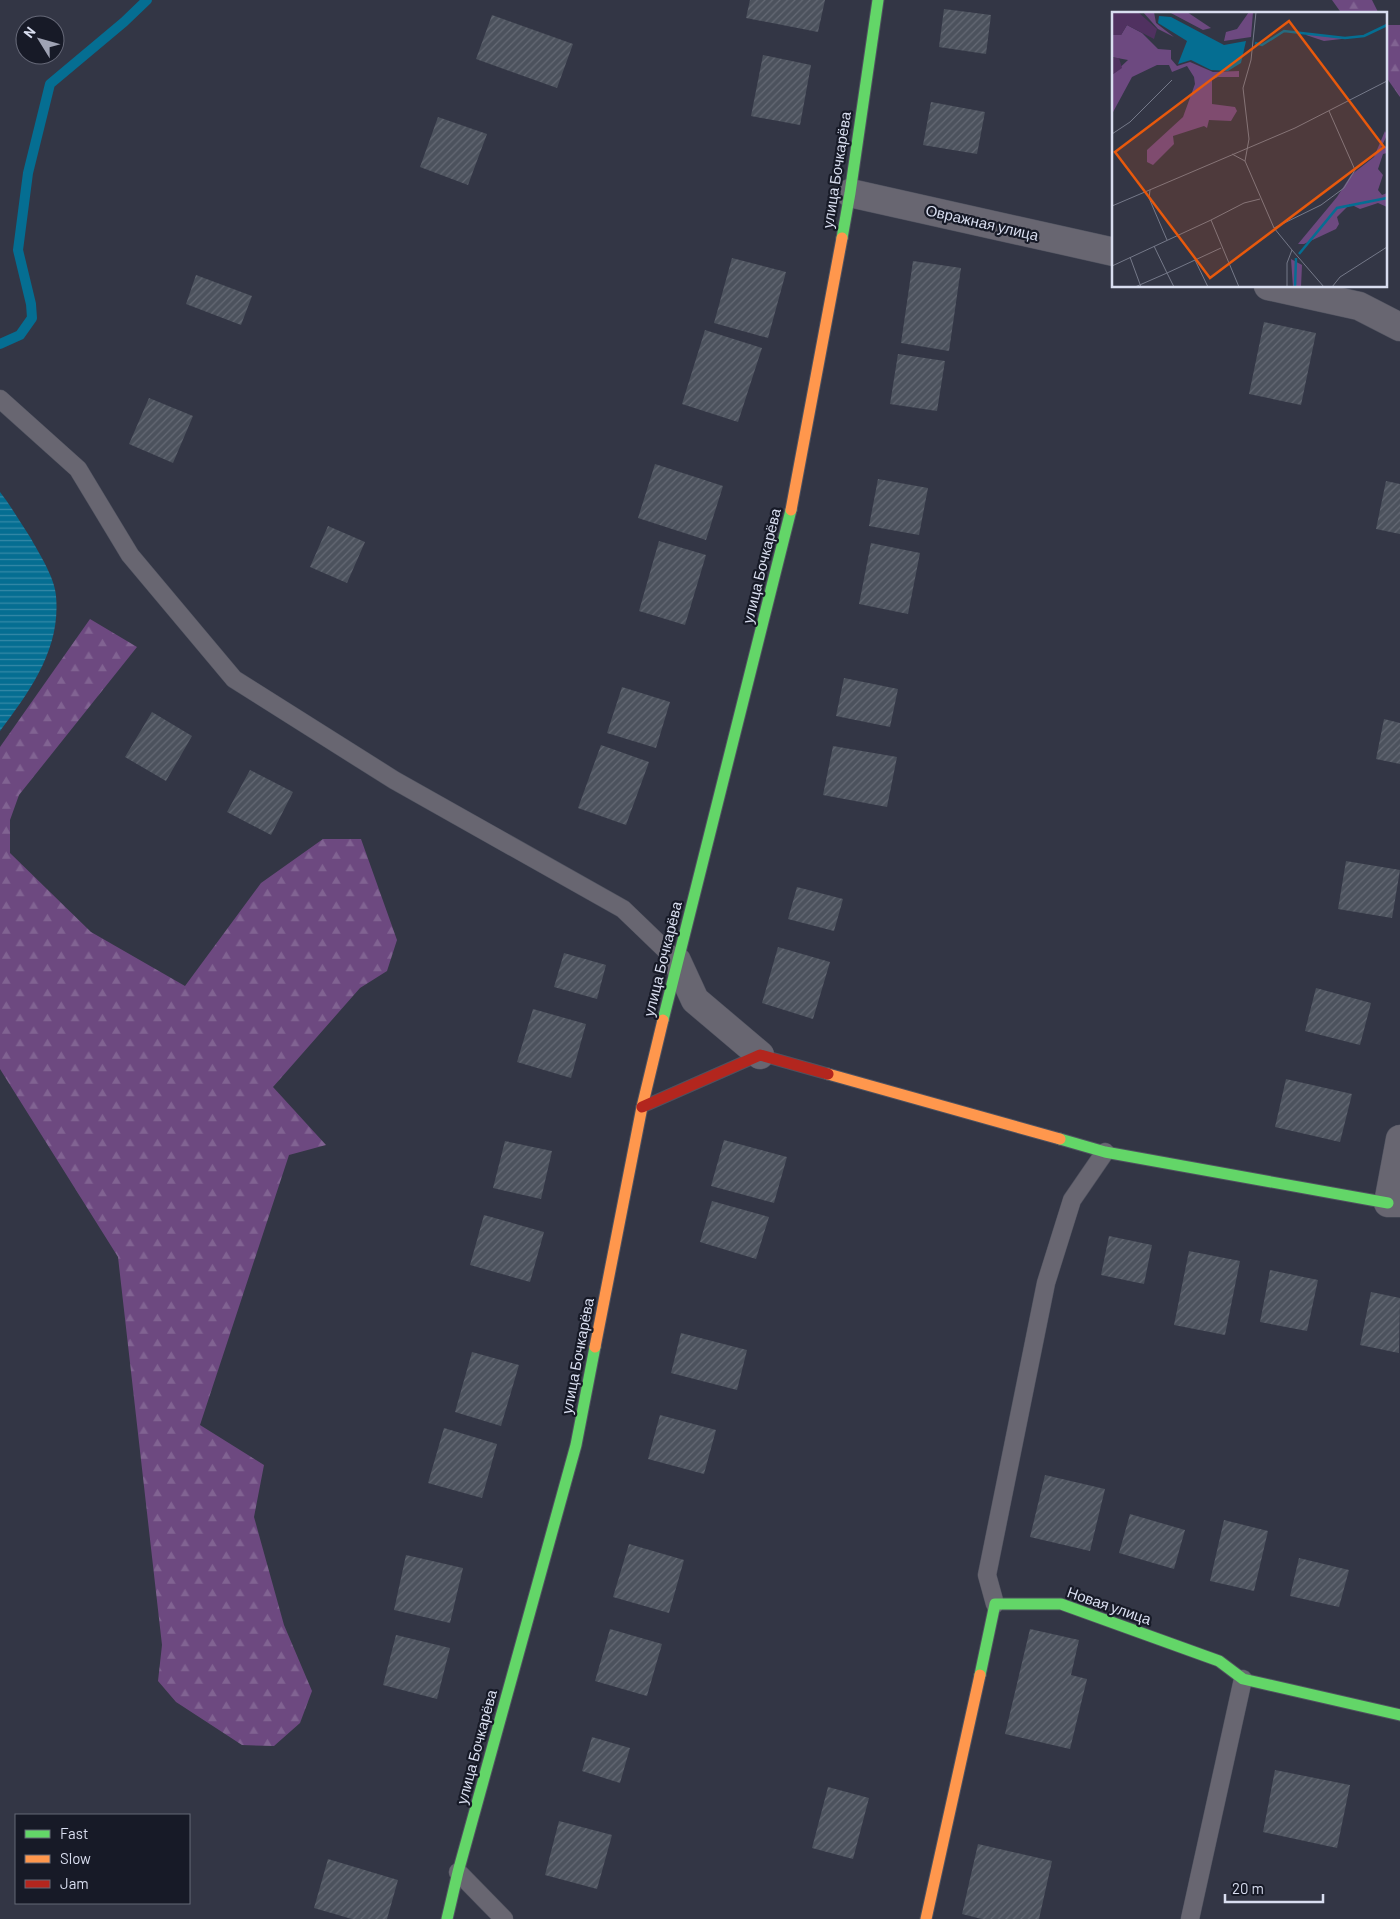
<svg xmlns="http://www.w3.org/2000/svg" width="1400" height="1919" viewBox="0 0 1400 1919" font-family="Barlow,sans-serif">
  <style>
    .forest { fill: url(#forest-firs) }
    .water { fill: url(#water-rules) }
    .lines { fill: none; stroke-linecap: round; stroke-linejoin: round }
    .stream { stroke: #056e92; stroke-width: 10 }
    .building { fill: url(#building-hatch) }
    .lane-casing { stroke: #4f525f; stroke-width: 19 }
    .street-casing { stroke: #4f525f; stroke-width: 29 }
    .fast-casing { stroke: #4f525f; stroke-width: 13 }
    .slow-casing { stroke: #4f525f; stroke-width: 13 }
    .jam-casing { stroke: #4f525f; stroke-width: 13 }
    .lane { stroke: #686671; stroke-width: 18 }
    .street { stroke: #686671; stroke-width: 28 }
    .fast { stroke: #63d668; stroke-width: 11 }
    .slow { stroke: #ff974d; stroke-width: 11 }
    .jam { stroke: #b3261e; stroke-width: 11 }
    .labels { text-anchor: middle; stroke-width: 4.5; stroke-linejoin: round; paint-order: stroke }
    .street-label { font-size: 15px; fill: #d9def0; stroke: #171a27 }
    .inset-river { fill: none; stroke: #056e92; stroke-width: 2.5 }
    .inset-road { fill: none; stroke: #757989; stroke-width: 1 }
    .view { fill: #e8590c; fill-opacity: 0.15; stroke: #e8590c; stroke-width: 2.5 }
    .inset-edge { fill: none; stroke: #d9def0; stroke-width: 2.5 }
  </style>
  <defs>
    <pattern id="forest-firs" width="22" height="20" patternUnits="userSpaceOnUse" patternTransform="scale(1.25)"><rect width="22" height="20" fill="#6d4980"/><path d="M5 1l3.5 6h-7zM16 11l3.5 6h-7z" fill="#816392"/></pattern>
    <pattern id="water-rules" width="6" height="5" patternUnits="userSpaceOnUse" patternTransform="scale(1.25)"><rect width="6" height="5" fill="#056e92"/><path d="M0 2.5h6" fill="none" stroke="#3589a7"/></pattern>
    <pattern id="building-hatch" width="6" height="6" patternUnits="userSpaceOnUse" patternTransform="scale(1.25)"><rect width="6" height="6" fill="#4c525d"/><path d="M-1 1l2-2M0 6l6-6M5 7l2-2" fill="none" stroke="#656a75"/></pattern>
  </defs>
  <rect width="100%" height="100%" fill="#333645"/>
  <path class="forest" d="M1332 0H1372L1379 14H1342Z
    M1386 25H1400V97L1386 77Z
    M90 619 137 647 19 795 10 820V853L91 932 185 986 261 883 323 839H361L397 940 387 971 360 988 273 1087 326 1145 289 1155 200 1425 264 1465 254 1517 284 1625 312 1691 300 1723 274 1746 242 1745 176 1702 158 1681 162 1645 118 1257 0 1069V747Z"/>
  <path class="water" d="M0 492C11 506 20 522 30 537 39 553 55 578 56 596 61 649 30 691 0 731Z"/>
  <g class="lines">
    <path class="stream" d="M0 344 20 335 32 318 31 304 18 250 28 173 50 84 124 22 147 0"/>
  </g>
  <path class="building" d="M750 0H825L818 32 746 18Z
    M944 9 991 15 986 54 939 47Z
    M492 15 573 44 557 88 476 59Z
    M763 55 811 65 800 125 751 116Z
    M931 102 985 112 977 154 923 145Z
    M438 117 487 134 468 185 420 167Z
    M732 258 786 272 768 338 714 323Z
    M913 261 961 268 949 351 901 343Z
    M196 275 252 296 241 325 186 304Z
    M1264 322 1316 333 1301 405 1249 394Z
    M705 330 762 348 738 422 682 404Z
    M898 354 945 361 937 411 890 404Z
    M149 398 193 416 173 463 129 444Z
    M655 464 723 486 706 540 638 518Z
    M878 479 928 488 919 535 869 526Z
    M1386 481 1400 484V534L1376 529Z
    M328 526 365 542 347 583 310 567Z
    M659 541 706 555 685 625 639 611Z
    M871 543 920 553 908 614 859 604Z
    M844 678 898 689 890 727 836 716Z
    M622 687 670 702 656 748 607 733Z
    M152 712 192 736 166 781 125 757Z
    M1384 719 1400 723V764L1376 759Z
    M601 745 649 762 626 825 578 808Z
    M833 746 897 757 887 807 823 795Z
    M250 770 293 792 271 835 227 812Z
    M1346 861 1400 870 1392 918 1338 909Z
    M797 887 843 899 834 931 788 919Z
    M778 947 830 962 813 1019 762 1003Z
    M564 953 606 965 597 999 554 987Z
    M1316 988 1371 1003 1360 1045 1305 1031Z
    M533 1009 586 1024 571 1078 517 1062Z
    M1286 1079 1352 1094 1340 1142 1275 1127Z
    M724 1140 787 1157 774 1203 711 1186Z
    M505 1141 552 1151 541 1199 493 1188Z
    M712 1201 769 1217 756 1259 700 1242Z
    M484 1215 544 1232 530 1282 470 1265Z
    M1109 1236 1152 1245 1144 1284 1101 1275Z
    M1189 1251 1240 1261 1225 1335 1174 1325Z
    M1270 1270 1318 1280 1307 1331 1260 1322Z
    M1371 1292 1400 1298 1399 1353 1360 1345Z
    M681 1333 747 1350 737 1390 671 1373Z
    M472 1352 519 1365 501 1426 455 1412Z
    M660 1415 716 1430 704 1474 648 1459Z
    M444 1428 497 1444 482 1498 428 1483Z
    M1045 1475 1105 1489 1090 1551 1030 1537Z
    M1130 1514 1185 1530 1174 1569 1119 1553Z
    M1224 1520 1268 1531 1254 1591 1210 1581Z
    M629 1544 684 1560 669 1613 613 1597Z
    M406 1555 463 1568 450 1623 394 1610Z
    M1299 1558 1349 1570 1339 1607 1290 1596Z
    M610 1629 662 1644 647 1696 595 1681Z
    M1030 1629 1079 1640 1071 1675 1087 1679 1070 1749 1005 1734Z
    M396 1635 450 1648 437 1699 383 1685Z
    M592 1737 630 1748 620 1783 582 1771Z
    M1275 1770 1350 1785 1337 1848 1263 1832Z
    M828 1787 869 1798 853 1859 812 1848Z
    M559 1821 612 1835 597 1889 545 1875Z
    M978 1844 1052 1861 1039 1919H982L962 1914Z
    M328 1859 398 1880 387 1919H352L314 1908Z"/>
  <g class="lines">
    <defs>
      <path id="lane" d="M0 399 78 469 130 555 234 679 394 780 623 909 677 961
        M995 1604 987 1575 1046 1283 1072 1200 1105 1152
        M458 1872 504 1919
        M1190 1919 1243 1679"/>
      <path id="street" d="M850 193 1114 252
        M1268 286 1359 306 1400 327
        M677 961 695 1000 760 1055
        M1400 1139 1388 1203H1400"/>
      <path id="fast" d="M842 238 850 193 878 0
        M663 1020 791 510
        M1060 1139 1105 1152 1388 1203
        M980 1675 995 1604H1061L1219 1661 1243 1679 1400 1715
        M447 1919 458 1872 576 1445 595 1347"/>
      <path id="slow" d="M791 510 842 238
        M828 1074 1060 1139
        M595 1347 642 1107 663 1020
        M926 1919 980 1675"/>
      <path id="jam" d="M642 1107 760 1055 828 1074"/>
    </defs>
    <use href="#lane" class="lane-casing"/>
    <use href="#street" class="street-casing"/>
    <use href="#fast" class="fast-casing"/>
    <use href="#slow" class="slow-casing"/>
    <use href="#jam" class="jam-casing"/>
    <use href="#lane" class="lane"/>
    <use href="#street" class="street"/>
    <use href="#fast" class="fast"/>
    <use href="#slow" class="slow"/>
    <use href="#jam" class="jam"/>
  </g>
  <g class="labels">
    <g class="street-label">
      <text transform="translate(837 170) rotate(-81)" y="5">улица Бочкарёва</text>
      <text transform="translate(982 223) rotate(13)" y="5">Овражная улица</text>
      <text transform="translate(762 566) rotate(-76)" y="5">улица Бочкарёва</text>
      <text transform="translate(663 959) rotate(-76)" y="5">улица Бочкарёва</text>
      <text transform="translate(578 1356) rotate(-79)" y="5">улица Бочкарёва</text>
      <text transform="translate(1109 1606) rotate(19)" y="5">Новая улица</text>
      <text transform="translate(477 1747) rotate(-75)" y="5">улица Бочкарёва</text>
    </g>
  </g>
  <g transform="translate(1112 12)">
    <rect width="275" height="275" fill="#333645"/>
    <path d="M31 0H42L44 11 62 25 46 17ZM57 0H75L99 16 91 18ZM137 0H141L139 25 112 29 114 20 125 17ZM15 13 30 21 46 37 59 38V47L65 54 78 50 101 60 127 59V65H106L100 68V92L123 95 125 99 119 109 97 108 95 116 92 114 61 124 62 132 41 153 35 150V138L71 105 83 72 82 65 75 54 60 60 57 53H45L20 65 0 102V63L16 48 0 45V23H9ZM197 21 217 25 238 26 212 29 194 23ZM273 119 275 123 269 136 275 134V141L271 142 266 157 271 163 266 178 270 183 275 181V195L266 191 248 197 238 192 225 205 227 212 224 217 192 232H186L225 185 239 163 262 145ZM179 247 190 253 189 275H181Z" fill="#6d4980"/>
    <path d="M0 0H26L45 17 42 27 15 13 9 23H0ZM0 46H7L10 56 0 63Z" fill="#503160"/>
    <path d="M47 4 59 5 112 33 134 29 129 51 116 59 99 58 79 48 66 52 75 29 46 11Z" fill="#056e92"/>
    <path class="inset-river" d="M143 31 150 33 172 19 233 26 252 24 275 13M187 242 225 196 275 186M183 275 184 246"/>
    <path class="inset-road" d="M0 122 18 110 60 68M120 142 133 149 162 216M133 149 137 127 131 76 139 48 144 0M38 178 37 186 55 228M0 194 183 116 275 69M99 208 132 191 148 187M42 234 55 261 109 236M180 238 212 275M18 245 29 275M83 248 96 275M0 254 99 208 127 275M23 275 55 261 62 275M175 275V251L180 238 162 216 209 193 232 176 243 158 217 99M220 275 228 265 275 235"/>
    <path class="view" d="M177 9 272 135 98 266 3 140Z"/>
    <rect width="275" height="275" class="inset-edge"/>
  </g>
  <rect x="15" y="1814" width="175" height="90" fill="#171a27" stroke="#656877"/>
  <rect x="25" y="1830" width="25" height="8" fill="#63d668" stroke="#656877"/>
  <text x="60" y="1839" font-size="15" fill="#d9def0">Fast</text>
  <rect x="25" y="1855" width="25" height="8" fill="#ff974d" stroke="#656877"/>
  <text x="60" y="1864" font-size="15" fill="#d9def0">Slow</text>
  <rect x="25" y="1880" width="25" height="8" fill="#b3261e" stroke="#656877"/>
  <text x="60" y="1889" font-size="15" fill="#d9def0">Jam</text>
  <g transform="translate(40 40) rotate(307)"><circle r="24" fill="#171a27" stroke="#656877"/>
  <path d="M0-4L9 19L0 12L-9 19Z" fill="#9fa3b4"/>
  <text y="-8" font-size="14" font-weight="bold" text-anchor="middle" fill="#d9def0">N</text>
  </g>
  <path d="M1225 1894v8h98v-8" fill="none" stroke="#d9def0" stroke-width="2.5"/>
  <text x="1232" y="1894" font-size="15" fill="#d9def0" stroke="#171a27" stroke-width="4" paint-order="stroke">20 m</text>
</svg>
